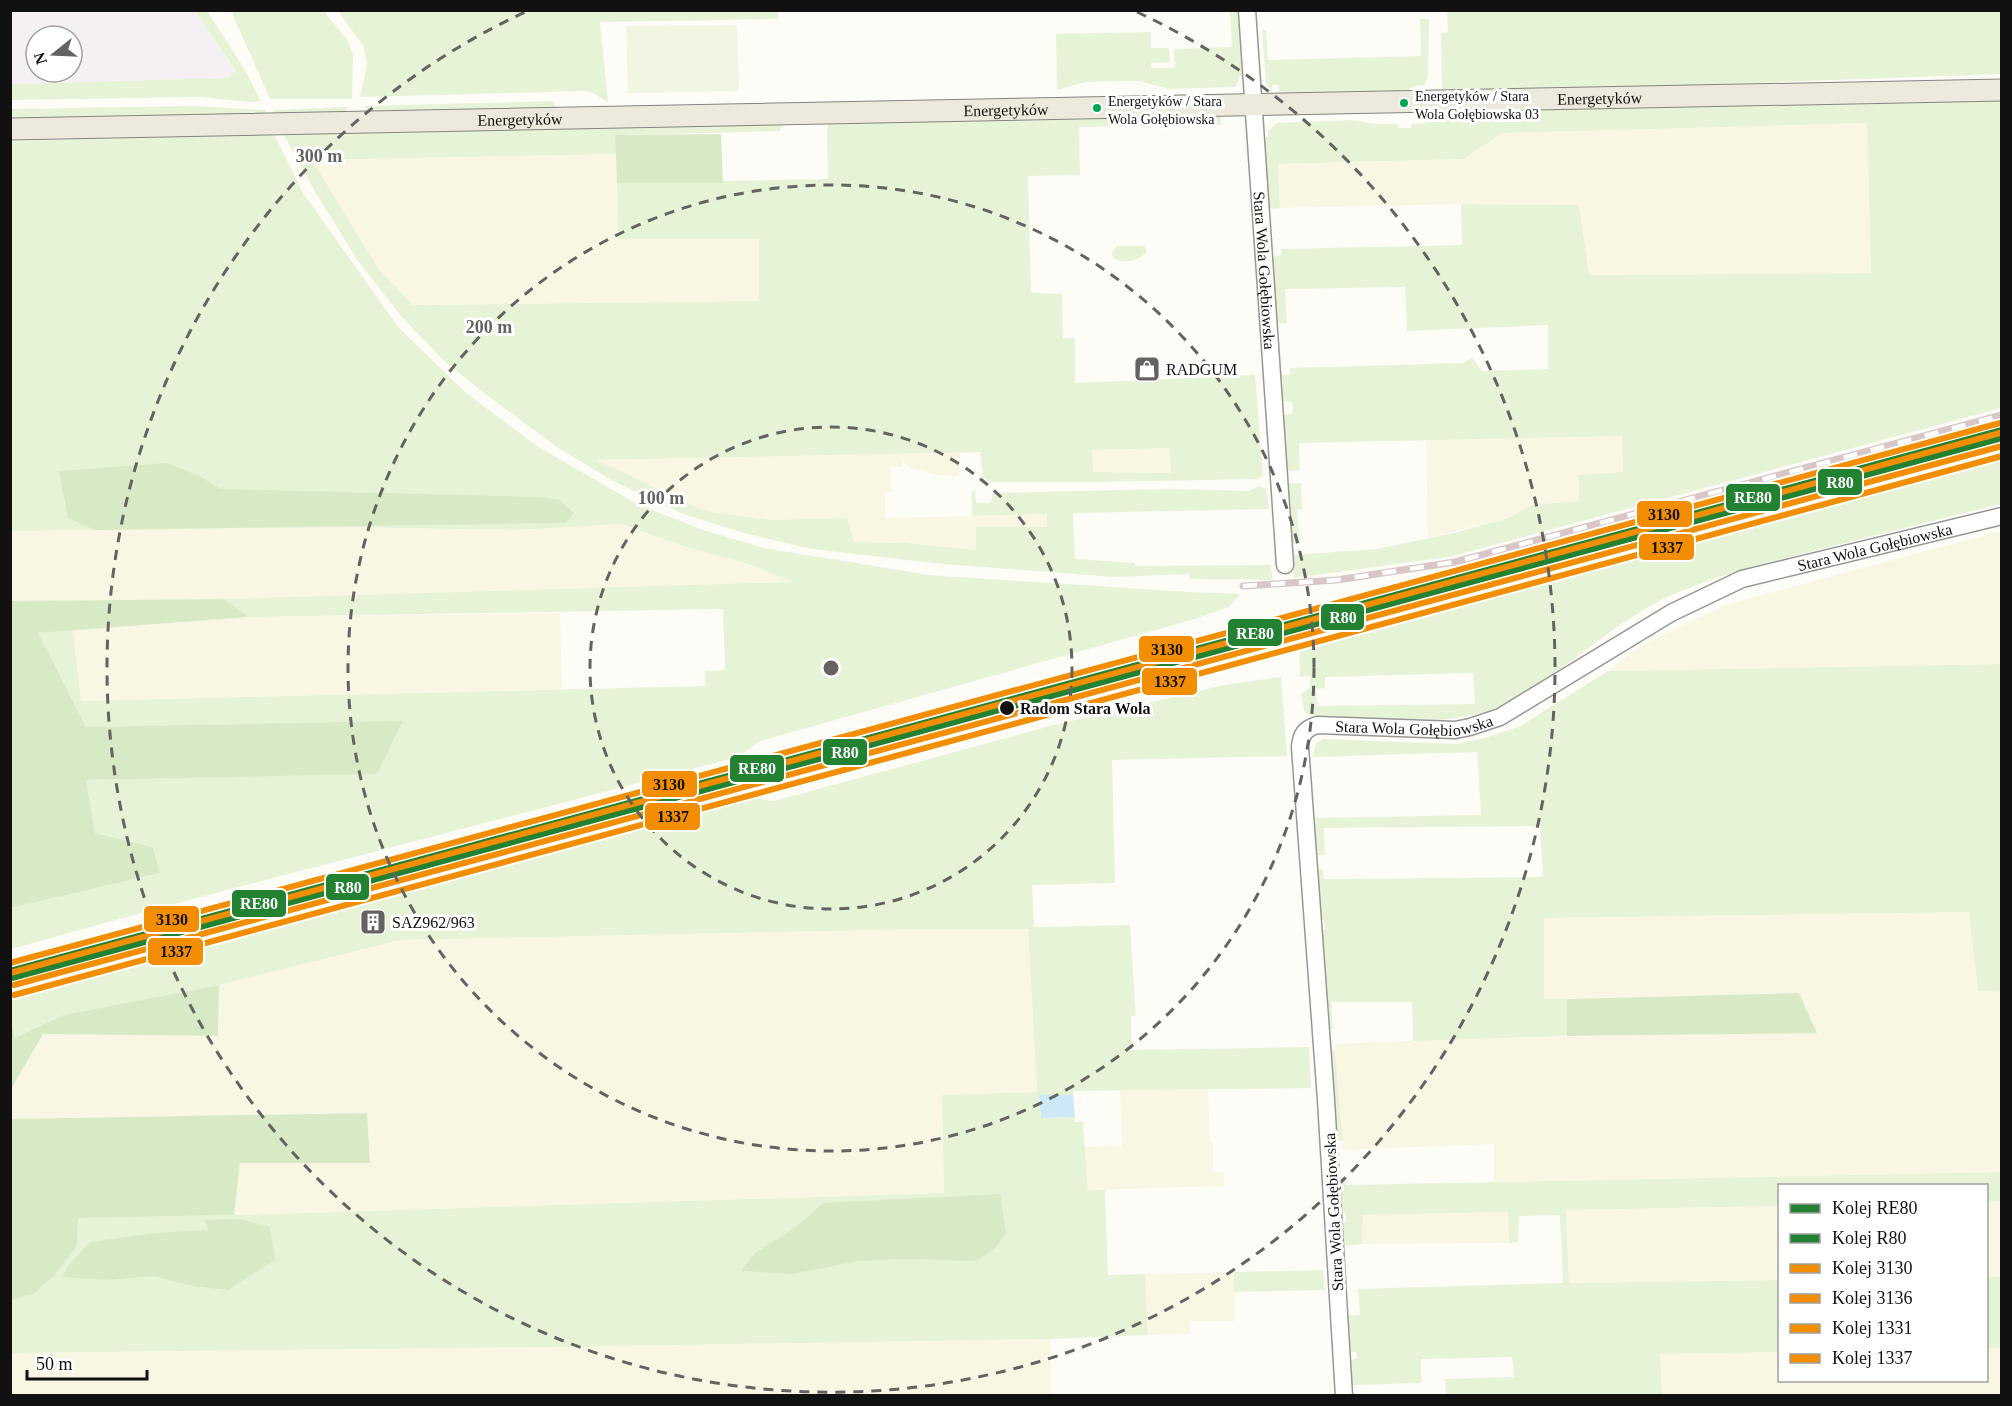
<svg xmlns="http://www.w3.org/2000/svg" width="2012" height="1406" viewBox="0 0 2012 1406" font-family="Georgia,serif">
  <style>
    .industrial { fill: #f5f0f3; fill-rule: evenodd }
    .farmland { fill: #f9f7e4 }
    .green { fill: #e7f3d7; fill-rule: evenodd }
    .forest { fill: #d8eac5 }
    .pitch { fill: #f0f6e1 }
    .water { fill: #cde8f7 }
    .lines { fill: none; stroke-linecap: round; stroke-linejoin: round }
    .minor-casing { stroke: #979795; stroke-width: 19 }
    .major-casing { stroke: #858482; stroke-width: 23 }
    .minor { stroke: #fffffe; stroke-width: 16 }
    .major { stroke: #ede9dc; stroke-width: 21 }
    .rail-casing { stroke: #d9c6c7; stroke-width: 7 }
    .rail { stroke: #fff; stroke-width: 4.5; stroke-dasharray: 14; stroke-linecap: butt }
    .rail-1-casing { stroke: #fff; stroke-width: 10 }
    .rail-2-casing { stroke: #fff; stroke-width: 10 }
    .rail-3-casing { stroke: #fff; stroke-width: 10 }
    .rail-4-casing { stroke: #fff; stroke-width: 10 }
    .rail-5-casing { stroke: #fff; stroke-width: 10 }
    .rail-6-casing { stroke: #fff; stroke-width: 10 }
    .rail-1 { stroke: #238132; stroke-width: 6 }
    .rail-2 { stroke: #238132; stroke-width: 6 }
    .rail-3 { stroke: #f38e01; stroke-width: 6 }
    .rail-4 { stroke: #f38e01; stroke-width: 6 }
    .rail-5 { stroke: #f38e01; stroke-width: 6 }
    .rail-6 { stroke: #f38e01; stroke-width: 6 }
    .ring { fill: none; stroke: #646362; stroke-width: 3; stroke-dasharray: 10 8 }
    .bus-dot { fill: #00a651; stroke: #fff; stroke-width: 2 }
    .stop-dot { fill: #111; stroke: #fff; stroke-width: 2 }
    .labels { text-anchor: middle; stroke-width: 6; stroke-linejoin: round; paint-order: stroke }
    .bus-label { font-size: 14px; fill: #111; stroke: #fff; text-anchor: start }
    .street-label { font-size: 16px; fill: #111; stroke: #fff }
    .poi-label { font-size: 16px; fill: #111; stroke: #fff; text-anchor: start }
    .stop-label { font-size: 16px; font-weight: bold; fill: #111; stroke: #fff; text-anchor: start }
    .centre { fill: #646362; stroke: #fff; stroke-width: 3 }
    .ring-label { font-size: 18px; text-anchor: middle; font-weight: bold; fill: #646362; stroke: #fff; stroke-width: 6; stroke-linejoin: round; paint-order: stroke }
    .line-badge { stroke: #fff; stroke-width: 2 }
    .badge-label { font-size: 16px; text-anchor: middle; font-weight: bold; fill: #fff }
    .pale-badge-label { font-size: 16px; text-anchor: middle; font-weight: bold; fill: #111 }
  </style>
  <rect width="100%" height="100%" fill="#fdfcf7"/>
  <path class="industrial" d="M10 11H195L236 72 227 78 11 84ZM36 36H72V72H36Z"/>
  <path class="farmland" d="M1867 123 1871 273 1589 275 1579 205 1461 204 1280 208 1278 164 1464 159 1501 133Z
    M616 154 618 238 759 239V301L413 305 378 268 312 160Z
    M1622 436 1623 472 1580 501 1531 505 1511 517 1428 538 1426 439Z
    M1171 448V473L1093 472 1092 450Z
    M960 452 959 476 936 475 910 468 902 460V467H891L892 492 885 493V518L1047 514 1048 527H976V550L905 543 854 542 846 518 770 520 705 511 595 460Z
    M622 524 677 544 751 565 795 583 223 599 11 601 10 531 335 527 518 530Z
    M2001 531V664L1608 671 1638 648 1680 626 1728 604Z
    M560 613 562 689 81 701 73 630 249 617Z
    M1970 912 1978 991 2001 992V1172L1494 1182V1144L1343 1150 1335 1044 1460 1039 1816 1032 1799 993 1544 999V918Z
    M925 929H1028L1037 1092 942 1095 944 1193 234 1215 239 1163H370L367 1113 11 1119V1089L43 1034 218 1036 219 985 400 940Z
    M1120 1090H1208L1210 1141 1213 1143V1172H1224V1186L1088 1190 1085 1147 1122 1146Z
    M2001 1201V1277H1987V1202Z
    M1779 1206V1280L1569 1283 1566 1210Z
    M1509 1212V1243L1362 1244 1363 1215Z
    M1234 1272 1235 1321H1190V1334L1148 1335 1145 1274Z
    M1050 1339 1052 1395H11V1353L553 1347Z
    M1987 1348H2001V1395H1662L1660 1354 1779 1352 1780 1380H1986Z"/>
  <path class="green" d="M778 10V19L600 22 608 102 593 93 585 91 360 97 367 65 364 47 338 11Z
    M1447 10 2001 11V74L1450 94 1442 89 1441 33 1448 32Z
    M195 11H207L245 70 261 101 250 102 201 97 11 100V84L227 78 236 71Z
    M234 11H324L348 41 353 54 352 99H270L232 13Z
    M1230 11H1239L1244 75 1239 76 1238 82 1235 87 1169 89 1139 81H1130L1085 82 1057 90 1056 34 1151 32V48H1169L1170 62 1151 63V68H1175L1174 49 1232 47Z
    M1420 19H1429L1428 77 1425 85 1415 86 1402 93 1284 96V91L1279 92V85H1272V91L1266 84 1262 30H1266L1268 60 1421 56Z
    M2001 100V408L1449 557 1294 578 1292 555 1376 549 1454 533 1511 517 1531 505 1579 501V475L1623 472 1622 436 1299 443 1300 470 1285 471 1281 416 1293 413 1292 402 1280 401 1279 375H1290V368L1463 363 1472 358 1482 371 1548 369V325L1407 331 1405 287 1285 289 1287 324 1275 322 1271 257 1281 255V249L1462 245 1461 204 1579 205 1589 275 1871 273 1867 123 1502 133 1464 159 1278 164 1280 208 1267 209 1262 138 1268 137V131L1277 123 1351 120 1375 124H1398V128H1411L1412 124H1422L1460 115V110Z
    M553 101 557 109 371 114 364 106Z
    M194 106 265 110 267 115 11 120 10 109Z
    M348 107 345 114 277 115 274 110Z
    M1221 117V125L1079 127 1080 175 1028 176 1031 293 1062 294 1063 338H1075V383L1255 375 1263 476 1256 479 1096 482H991L983 478 980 452 596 460 705 511 770 520 847 518 854 542 905 543 976 550V527H1047V514L972 516V491L975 490 976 503H991L993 493 1169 489 1249 491 1258 486 1266 489 1269 509 1073 513 1075 559 1135 563V566L1270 565 1273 580 1190 579 1189 574 1114 577 943 564 811 549 744 533 683 514 613 481 557 447 484 393 442 359 402 317 358 261 314 190 283 133 783 123 780 131 616 135V154L312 160 378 268 413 305 759 301V239H618L617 183 828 179 827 130 829 123ZM1170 448 1171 473 1093 472 1092 450Z
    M274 134 303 193 399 328 466 393 537 446 637 504 703 530 764 548 928 575 1189 592 1240 594 1229 607 1195 619 760 741 738 757 170 905 11 949V908L160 873 153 847 95 833 86 780 302 775 403 722 86 727 37 633 73 630 81 701 705 686V671L725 670 723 609 249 617 223 599 793 582 751 565 677 544 622 524 518 530 335 527 11 531V141Z
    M1117 246H1144L1147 252C1137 261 1125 265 1113 258L1112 252Z
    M2001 452V504C1941 519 1881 534 1821 549 1772 562 1721 574 1674 594 1613 621 1566 672 1507 703 1485 714 1457 719 1432 720L1318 716 1305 713 1301 694 1310 688V676L1300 677 1299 642 1897 483ZM1473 673 1475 704 1317 706 1316 689 1325 688V677Z
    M1301 483 1302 509 1297 510 1300 544H1290L1286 484Z
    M2001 664V992L1978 991 1969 912 1544 918V999H1567V1036L1413 1041 1412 1002H1331L1333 1029H1327L1318 930 1325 929 1324 920 1320 919 1317 871 1323 869 1324 879 1543 877 1540 826 1324 828 1325 855H1316L1311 826 1316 824 1315 818 1481 815 1477 752 1313 757 1315 745 1323 739 1456 744 1485 738 1519 727 1608 671Z
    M1281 677 1287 756 1112 760 1115 883 1032 885 1034 927 1130 925 1136 1016H1131L1132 1050 1309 1047 1311 1088 1074 1091 1073 1095 1039 1096 1041 1118 1075 1117V1122H1083L1088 1190H1105L1108 1275 1145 1274 1148 1335 1050 1339 553 1347 11 1353V1298L77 1246 78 1218 234 1215 944 1193 942 1095 1037 1092 1028 929H925L400 940 219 985 63 1015 14 1039 11 1023V990L205 937 562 849 748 797 774 801 1054 725 1224 685Z
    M1335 1050 1343 1141H1335L1330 1051Z
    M2001 1172 2002 1201 1987 1202 1986 1186H1780L1779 1206 1566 1210 1569 1283 1779 1280V1352L1660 1354 1662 1395 1446 1396 1445 1379 1514 1377 1512 1357 1421 1359V1383L1353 1385 1350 1384 1349 1361 1357 1358 1356 1352H1348L1346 1316 1360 1315 1358 1289 1563 1283 1560 1215 1519 1216 1518 1242 1509 1243 1508 1212 1363 1215 1362 1244 1344 1246 1342 1244 1340 1223 1346 1222 1345 1212 1339 1213 1338 1177H1345L1346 1185Z
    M1323 1270 1325 1290 1234 1292V1272Z
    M1986 1277H2001V1348H1987Z"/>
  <path class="forest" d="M721 134 723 183H617L615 135Z
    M167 463 199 476 221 489 540 497 559 500 574 513 566 523 95 530 68 518 59 471Z
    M223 599 249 617 38 633 86 727 403 721 377 774 86 780 95 833 153 847 160 873 11 908V601Z
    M219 985 218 1036 43 1034 11 1089V1023L15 1038 63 1015Z
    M1799 993 1817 1033 1567 1036V999Z
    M367 1113 370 1163H240L234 1215 78 1218 77 1246 55 1275 33 1294 11 1300V1119Z
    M1000 1194 1006 1233 995 1248 977 1261 904 1259 859 1261 792 1274 741 1271 755 1253 796 1227 823 1203Z
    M241 1219 270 1227 275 1260 228 1290 192 1286 153 1276 106 1280 62 1277 69 1265 90 1242 155 1233 209 1230 204 1220Z"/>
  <path class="pitch" d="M737 25 739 91 628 93 626 26Z"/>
  <path class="water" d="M1039 1095H1073L1075 1117 1041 1118Z"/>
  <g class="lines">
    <defs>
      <g id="minor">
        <path id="s1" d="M1247 10 1285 565"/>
        <path id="s2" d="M1344 1396 1326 1100 1300 747C1301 734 1305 729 1317 725L1455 730 1470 727 1500 717 1671 613 1742 579 2002 516"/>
      </g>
      <g id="major">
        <path id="s3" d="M10 129 2002 90"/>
      </g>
    </defs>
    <use href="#minor" class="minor-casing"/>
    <use href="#major" class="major-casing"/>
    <use href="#minor" class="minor"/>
    <use href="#major" class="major"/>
    <defs>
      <path id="rail" d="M1243 586 1337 580 1455 562 2002 415"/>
    </defs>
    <use href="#rail" class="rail-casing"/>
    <use href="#rail" class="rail"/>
    <defs>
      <path id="rail-1" d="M10 971 2002 430"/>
      <path id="rail-2" d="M12 978 2002 438"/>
      <path id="rail-3" d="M10 963 2000 423"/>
      <path id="rail-4" d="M14 985 2002 446"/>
      <path id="rail-5" d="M10 973 2000 433"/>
      <path id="rail-6" d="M14 995 2002 456"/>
    </defs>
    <use href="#rail-1" class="rail-1-casing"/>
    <use href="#rail-2" class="rail-2-casing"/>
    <use href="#rail-3" class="rail-3-casing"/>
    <use href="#rail-4" class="rail-4-casing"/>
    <use href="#rail-5" class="rail-5-casing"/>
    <use href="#rail-6" class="rail-6-casing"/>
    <use href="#rail-1" class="rail-1"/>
    <use href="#rail-2" class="rail-2"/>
    <use href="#rail-3" class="rail-3"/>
    <use href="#rail-4" class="rail-4"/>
    <use href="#rail-5" class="rail-5"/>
    <use href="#rail-6" class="rail-6"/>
  </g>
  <g class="ring">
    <circle cx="831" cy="668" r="241"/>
    <circle cx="831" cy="668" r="483"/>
    <path d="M1137 12A724 724 0 1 1 525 12"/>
  </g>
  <defs>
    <symbol id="shop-square" viewBox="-11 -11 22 22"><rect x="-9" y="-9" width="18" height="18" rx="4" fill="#646362" stroke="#fff"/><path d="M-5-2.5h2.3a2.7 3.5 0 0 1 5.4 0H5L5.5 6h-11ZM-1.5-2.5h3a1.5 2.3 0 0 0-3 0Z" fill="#fff"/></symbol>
    <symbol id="building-square" viewBox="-11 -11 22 22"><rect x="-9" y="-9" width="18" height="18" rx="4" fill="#646362" stroke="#fff"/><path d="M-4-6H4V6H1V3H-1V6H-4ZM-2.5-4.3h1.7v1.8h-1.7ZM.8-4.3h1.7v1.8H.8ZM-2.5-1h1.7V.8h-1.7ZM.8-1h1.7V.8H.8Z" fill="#fff"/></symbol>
  </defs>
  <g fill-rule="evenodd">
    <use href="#shop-square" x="1132" y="354" width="30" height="30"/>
    <use href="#building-square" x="358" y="907" width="30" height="30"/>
  </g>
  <g class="bus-dot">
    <circle cx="1404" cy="103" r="5"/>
    <circle cx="1097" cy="108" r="5"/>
  </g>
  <circle class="stop-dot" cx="1007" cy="708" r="8"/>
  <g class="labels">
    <g class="bus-label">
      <text x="1415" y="101">Energetyków / Stara<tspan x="1415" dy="18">Wola Gołębiowska 03</tspan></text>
      <text x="1108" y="106">Energetyków / Stara<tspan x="1108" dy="18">Wola Gołębiowska</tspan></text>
    </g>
    <g class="street-label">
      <text dy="6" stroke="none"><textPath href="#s3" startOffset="1590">Energetyków</textPath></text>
      <text dy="6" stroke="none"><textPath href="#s3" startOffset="996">Energetyków</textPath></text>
      <text dy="6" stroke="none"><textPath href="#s3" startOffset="510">Energetyków</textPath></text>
      <text dy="6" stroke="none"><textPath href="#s1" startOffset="261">Stara Wola Gołębiowska</textPath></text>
      <text dy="6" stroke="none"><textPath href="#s2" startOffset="1281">Stara Wola Gołębiowska</textPath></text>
      <text dy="6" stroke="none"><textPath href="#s2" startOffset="778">Stara Wola Gołębiowska</textPath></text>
      <text transform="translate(1333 1212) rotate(-93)" y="6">Stara Wola Gołębiowska</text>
    </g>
    <g class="poi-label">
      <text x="1166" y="375">RADGUM</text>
      <text x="392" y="928">SAZ962/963</text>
    </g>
    <g class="stop-label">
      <text x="1020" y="714">Radom Stara Wola</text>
    </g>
  </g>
  <circle cx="831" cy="668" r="9" class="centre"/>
  <g class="ring-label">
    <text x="319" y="162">300 m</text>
    <text x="489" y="333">200 m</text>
    <text x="661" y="504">100 m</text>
  </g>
  <g class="line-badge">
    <rect x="1817" y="468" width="46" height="28" rx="6" fill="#238132"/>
    <rect x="1725" y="483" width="56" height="29" rx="6" fill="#238132"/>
    <rect x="1636" y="500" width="57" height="28" rx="6" fill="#f38e01"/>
    <rect x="1638" y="533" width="57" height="28" rx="6" fill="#f38e01"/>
    <rect x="1320" y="603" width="45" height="28" rx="6" fill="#238132"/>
    <rect x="1227" y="618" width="56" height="29" rx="6" fill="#238132"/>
    <rect x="1138" y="635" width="57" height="28" rx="6" fill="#f38e01"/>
    <rect x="1141" y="667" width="57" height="29" rx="6" fill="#f38e01"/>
    <rect x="822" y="738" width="46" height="28" rx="6" fill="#238132"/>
    <rect x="729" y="754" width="56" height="29" rx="6" fill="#238132"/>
    <rect x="641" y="770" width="57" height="28" rx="6" fill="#f38e01"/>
    <rect x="644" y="802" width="57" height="29" rx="6" fill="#f38e01"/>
    <rect x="325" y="873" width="45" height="28" rx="6" fill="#238132"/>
    <rect x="231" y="889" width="56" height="29" rx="6" fill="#238132"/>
    <rect x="143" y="905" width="57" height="28" rx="6" fill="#f38e01"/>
    <rect x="147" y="937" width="57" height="29" rx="6" fill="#f38e01"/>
  </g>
  <g class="badge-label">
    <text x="1840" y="488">R80</text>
    <text x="1753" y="503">RE80</text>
    <text x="1343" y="623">R80</text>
    <text x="1255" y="639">RE80</text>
    <text x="845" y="758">R80</text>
    <text x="757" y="774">RE80</text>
    <text x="348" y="893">R80</text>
    <text x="259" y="909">RE80</text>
  </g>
  <g class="pale-badge-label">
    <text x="1664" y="520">3130</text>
    <text x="1667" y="553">1337</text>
    <text x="1167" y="655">3130</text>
    <text x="1170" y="687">1337</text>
    <text x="669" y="790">3130</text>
    <text x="673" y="822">1337</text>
    <text x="172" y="925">3130</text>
    <text x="176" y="957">1337</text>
  </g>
  <rect width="2012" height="1406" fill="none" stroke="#111111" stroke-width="24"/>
  <rect x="1778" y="1184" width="210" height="198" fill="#ffffff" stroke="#a0a0a0" stroke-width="1.5"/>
  <rect x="1790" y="1204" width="30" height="9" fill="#238132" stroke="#a0a0a0" stroke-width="1.5"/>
  <text x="1832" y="1214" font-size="18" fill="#111111">Kolej RE80</text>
  <rect x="1790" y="1234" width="30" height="9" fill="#238132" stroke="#a0a0a0" stroke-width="1.5"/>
  <text x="1832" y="1244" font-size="18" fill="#111111">Kolej R80</text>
  <rect x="1790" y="1264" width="30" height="9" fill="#f38e01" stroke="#a0a0a0" stroke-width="1.5"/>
  <text x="1832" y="1274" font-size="18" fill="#111111">Kolej 3130</text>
  <rect x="1790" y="1294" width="30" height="9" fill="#f38e01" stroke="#a0a0a0" stroke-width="1.5"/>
  <text x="1832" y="1304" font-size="18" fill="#111111">Kolej 3136</text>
  <rect x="1790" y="1324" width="30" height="9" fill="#f38e01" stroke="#a0a0a0" stroke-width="1.5"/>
  <text x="1832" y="1334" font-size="18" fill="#111111">Kolej 1331</text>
  <rect x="1790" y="1354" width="30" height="9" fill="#f38e01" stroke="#a0a0a0" stroke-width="1.5"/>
  <text x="1832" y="1364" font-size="18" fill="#111111">Kolej 1337</text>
  <g transform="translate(54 54) rotate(252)"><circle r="28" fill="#ffffff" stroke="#a0a0a0" stroke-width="1.5"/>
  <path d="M0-4.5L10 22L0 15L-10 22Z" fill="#646362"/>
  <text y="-9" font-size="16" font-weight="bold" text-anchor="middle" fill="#111111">N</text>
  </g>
  <path d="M27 1370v9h120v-9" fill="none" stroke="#111111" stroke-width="3"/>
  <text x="36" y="1370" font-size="18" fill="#111111" stroke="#ffffff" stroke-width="4.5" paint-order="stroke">50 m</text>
</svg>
